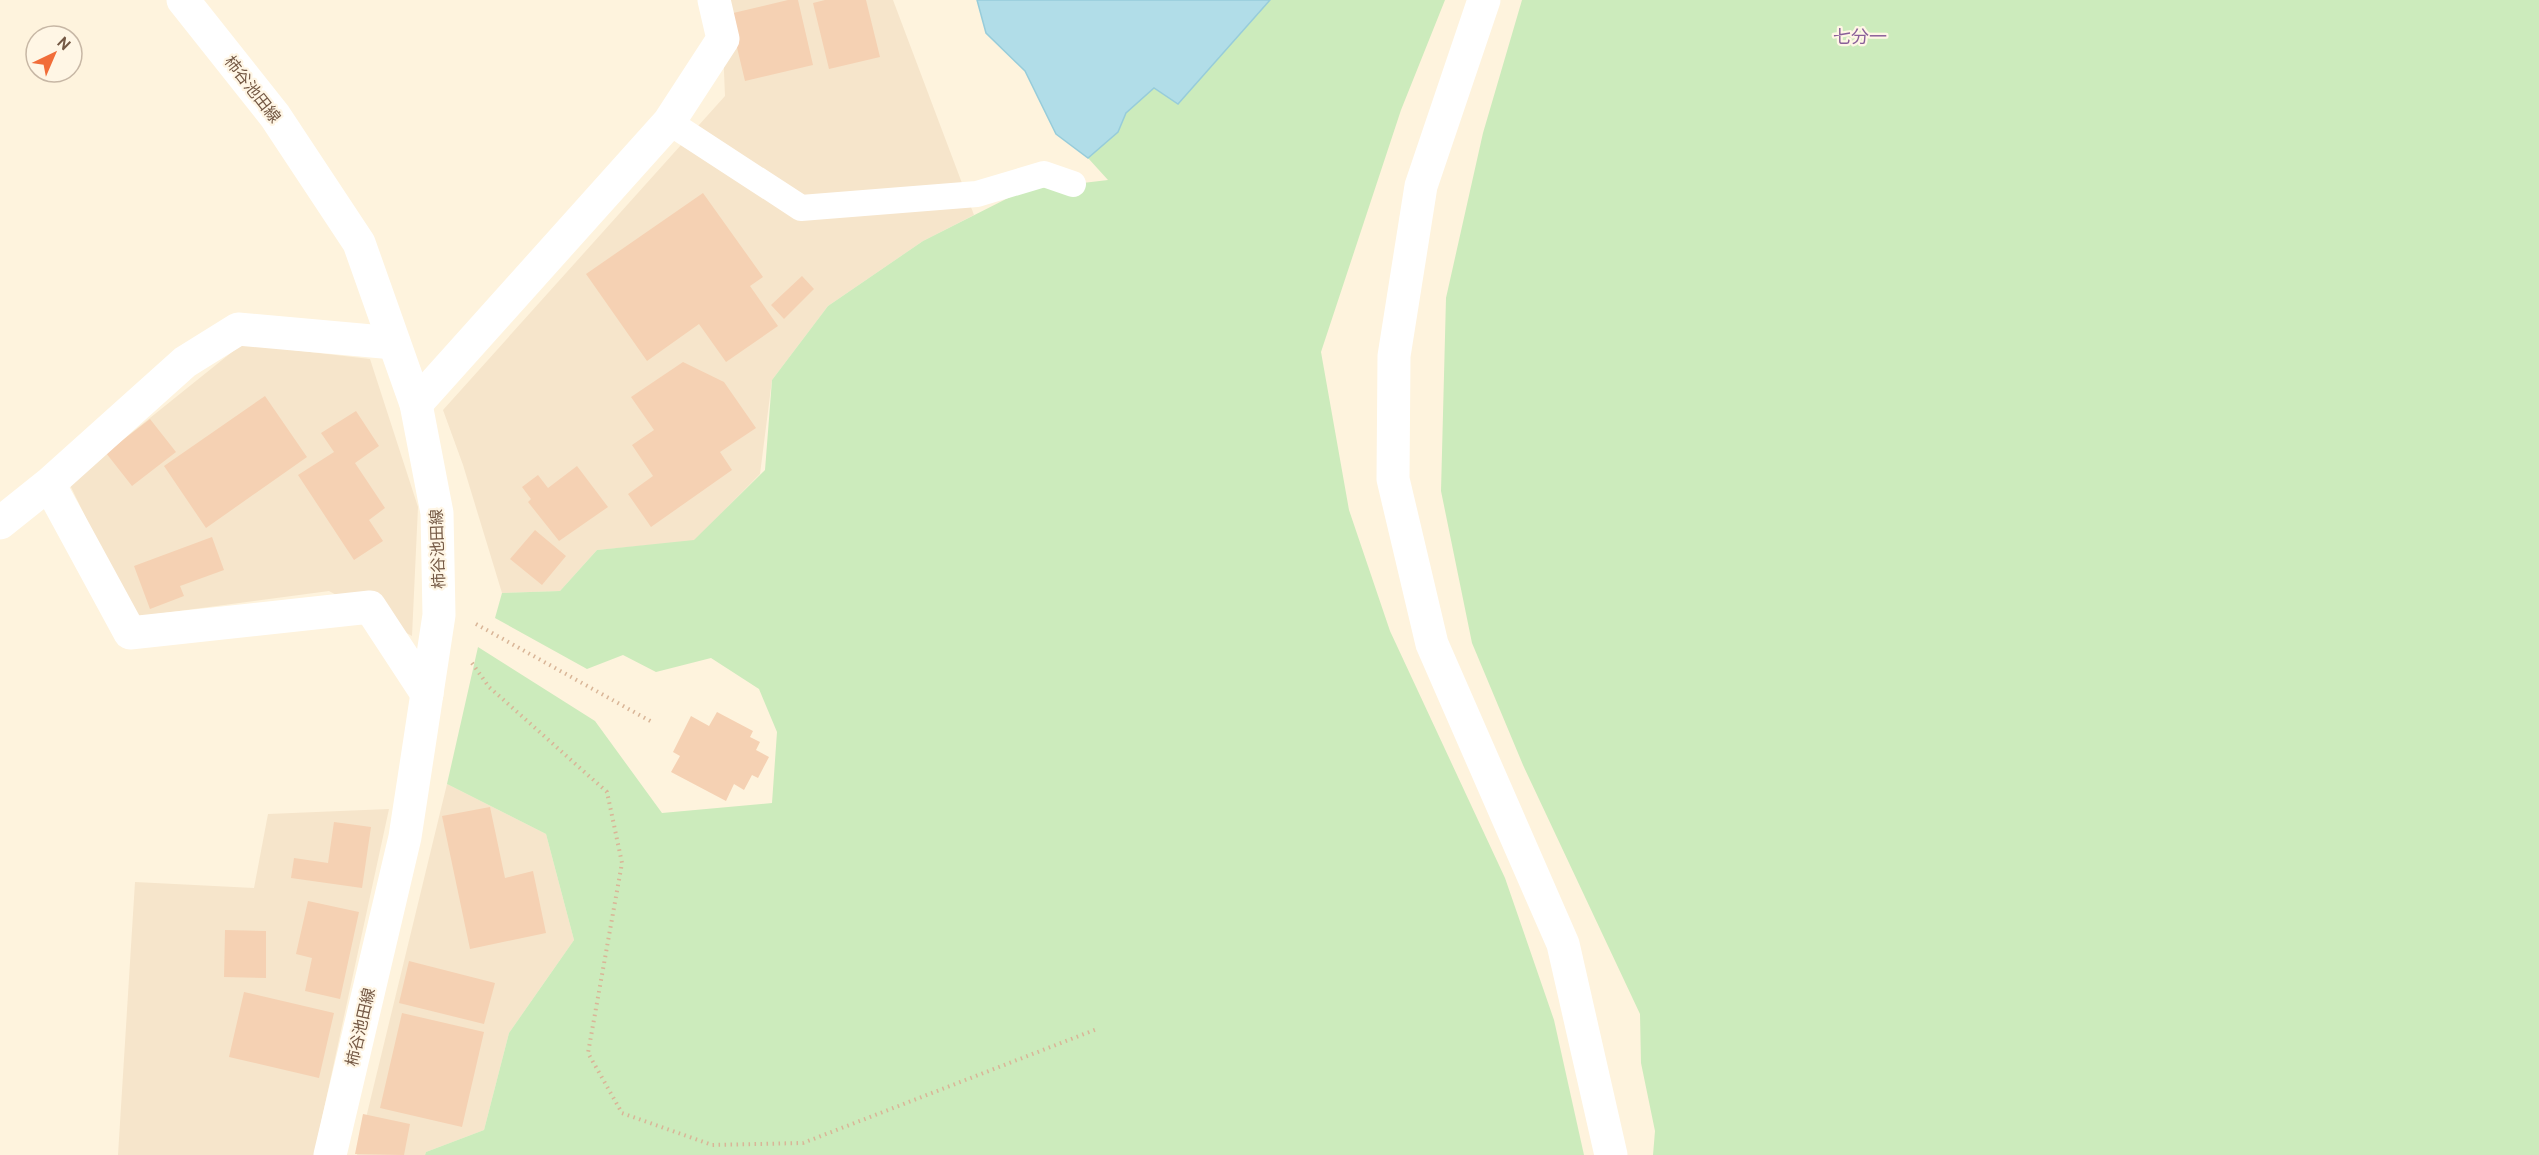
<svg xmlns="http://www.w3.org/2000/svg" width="2539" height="1155" viewBox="0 0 2539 1155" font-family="Overpass,'Noto Sans JP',sans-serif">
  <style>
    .residential { fill: #f6e5cb }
    .green { fill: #ccebbc }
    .water { fill: #b1dde8; stroke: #97ccda; stroke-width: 1.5 }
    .building { fill: #f5d1b3 }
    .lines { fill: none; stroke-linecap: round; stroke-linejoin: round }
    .path { stroke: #d9b597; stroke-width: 4; stroke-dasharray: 1.5 4.5; stroke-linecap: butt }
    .lane { stroke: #fff; stroke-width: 26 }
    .street { stroke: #fff; stroke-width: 33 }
    .secondary { stroke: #fff; stroke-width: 33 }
    .labels { text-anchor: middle; stroke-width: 4.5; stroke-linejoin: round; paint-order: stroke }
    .street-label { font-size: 16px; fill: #745844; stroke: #fff6e5 }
    .neighbourhood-label { font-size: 18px; fill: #895f99; stroke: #fff6e5 }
  </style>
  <rect width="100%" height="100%" fill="#fef3dd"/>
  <path class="residential" d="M721 0H893L974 215 923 241 828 306 772 380 760 474 694 541 597 550 560 591 502 593 463 465 443 410 725 96Z
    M242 344 370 359 418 507 412 636 329 591 134 617 69 483Z
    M447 784 546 834 574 940 509 1033 484 1130 426 1152 425 1155H357Z
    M389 809 314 1155H118L135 882 254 888 268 814Z"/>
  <path class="green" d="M1270 0H1445L1401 110 1321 352 1349 510 1390 631 1505 878 1554 1020 1584 1155H425L426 1152 484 1130 509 1033 574 940 546 834 447 784 478 647 595 721 662 813 772 803 777 732 759 689 711 658 656 672 623 655 587 669 495 618 502 593 560 591 597 550 694 540 765 470 772 380 828 306 923 241 1024 190 1108 180 1088 158 1118 132 1126 113 1154 88 1178 104Z
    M1522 0H2539V1155H1653L1655 1131 1641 1063 1640 1014 1523 765 1472 643 1441 491 1446 298 1483 133Z"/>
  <path class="water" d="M977 0H1270L1178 104 1154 88 1126 113 1118 132 1088 158 1056 134 1025 71 986 33Z"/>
  <path class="building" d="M788 0H798L813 65 745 81 729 14Z
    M825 0H866L880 57 829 69 813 3Z
    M703 193 763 277 750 286 778 326 726 362 699 324 647 361 586 274Z
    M802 276 814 289 784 319 771 305Z
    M683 362 724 382 756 428 720 452 732 470 651 527 628 494 653 476 632 445 654 430 631 397Z
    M265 396 307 457 206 528 164 466Z
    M356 411 379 446 355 463 385 508 369 520 383 541 354 560 298 475 334 452 321 433Z
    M150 419 176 452 132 486 106 453Z
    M577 466 608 507 559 541 528 502 531 499 522 487 538 475 548 488Z
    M535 530 566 556 542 585 510 559Z
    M212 537 224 570 180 586 184 596 150 609 134 566Z
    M717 712 753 731 750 737 760 742 756 750 769 757 758 778 752 775 744 790 734 784 726 801 671 772 680 756 673 752 691 716 709 726Z
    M490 807 505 878 533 871 546 933 470 949 442 816Z
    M334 822 371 827 362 888 291 878 294 858 328 863Z
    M308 901 359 912 340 999 305 991 312 958 296 954Z
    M225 930 266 931V978L224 977Z
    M409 961 495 983 484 1024 399 1003Z
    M244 992 334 1013 319 1078 229 1057Z
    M402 1013 484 1032 462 1127 380 1108Z
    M363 1114 410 1124 404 1155 355 1154Z"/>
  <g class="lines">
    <path class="path" d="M476 624 652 722
      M472 663 489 687 607 792 622 863 588 1053 622 1113 712 1145 803 1143 1097 1029"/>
    <path class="lane" d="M669 122 801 208 977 194 1044 174 1073 184"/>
    <path class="street" d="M416 404 669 122 723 39 714 0
      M49 484 185 362 238 329 394 343
      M0 523 49 484 130 633 370 607 427 694"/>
    <path class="secondary" d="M183 0 275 116 359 243 416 404 437 513 439 615 405 837 330 1155
      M1484 0 1421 186 1394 356 1393 479 1432 644 1563 944 1611 1155"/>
  </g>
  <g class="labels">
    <g class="street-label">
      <text transform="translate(253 89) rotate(52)" y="6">柿谷池田線</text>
      <text transform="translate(437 549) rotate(-92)" y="6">柿谷池田線</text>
      <text transform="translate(360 1027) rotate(-77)" y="6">柿谷池田線</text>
    </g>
    <g class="neighbourhood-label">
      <text x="1860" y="43">七分一</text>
    </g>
  </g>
  <g transform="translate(54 54) rotate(44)"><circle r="28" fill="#fff6e5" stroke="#c7b7a5" stroke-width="1.5"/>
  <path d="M0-4.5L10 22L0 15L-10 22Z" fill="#f16d39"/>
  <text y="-9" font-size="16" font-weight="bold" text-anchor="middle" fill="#745844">N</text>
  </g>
</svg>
